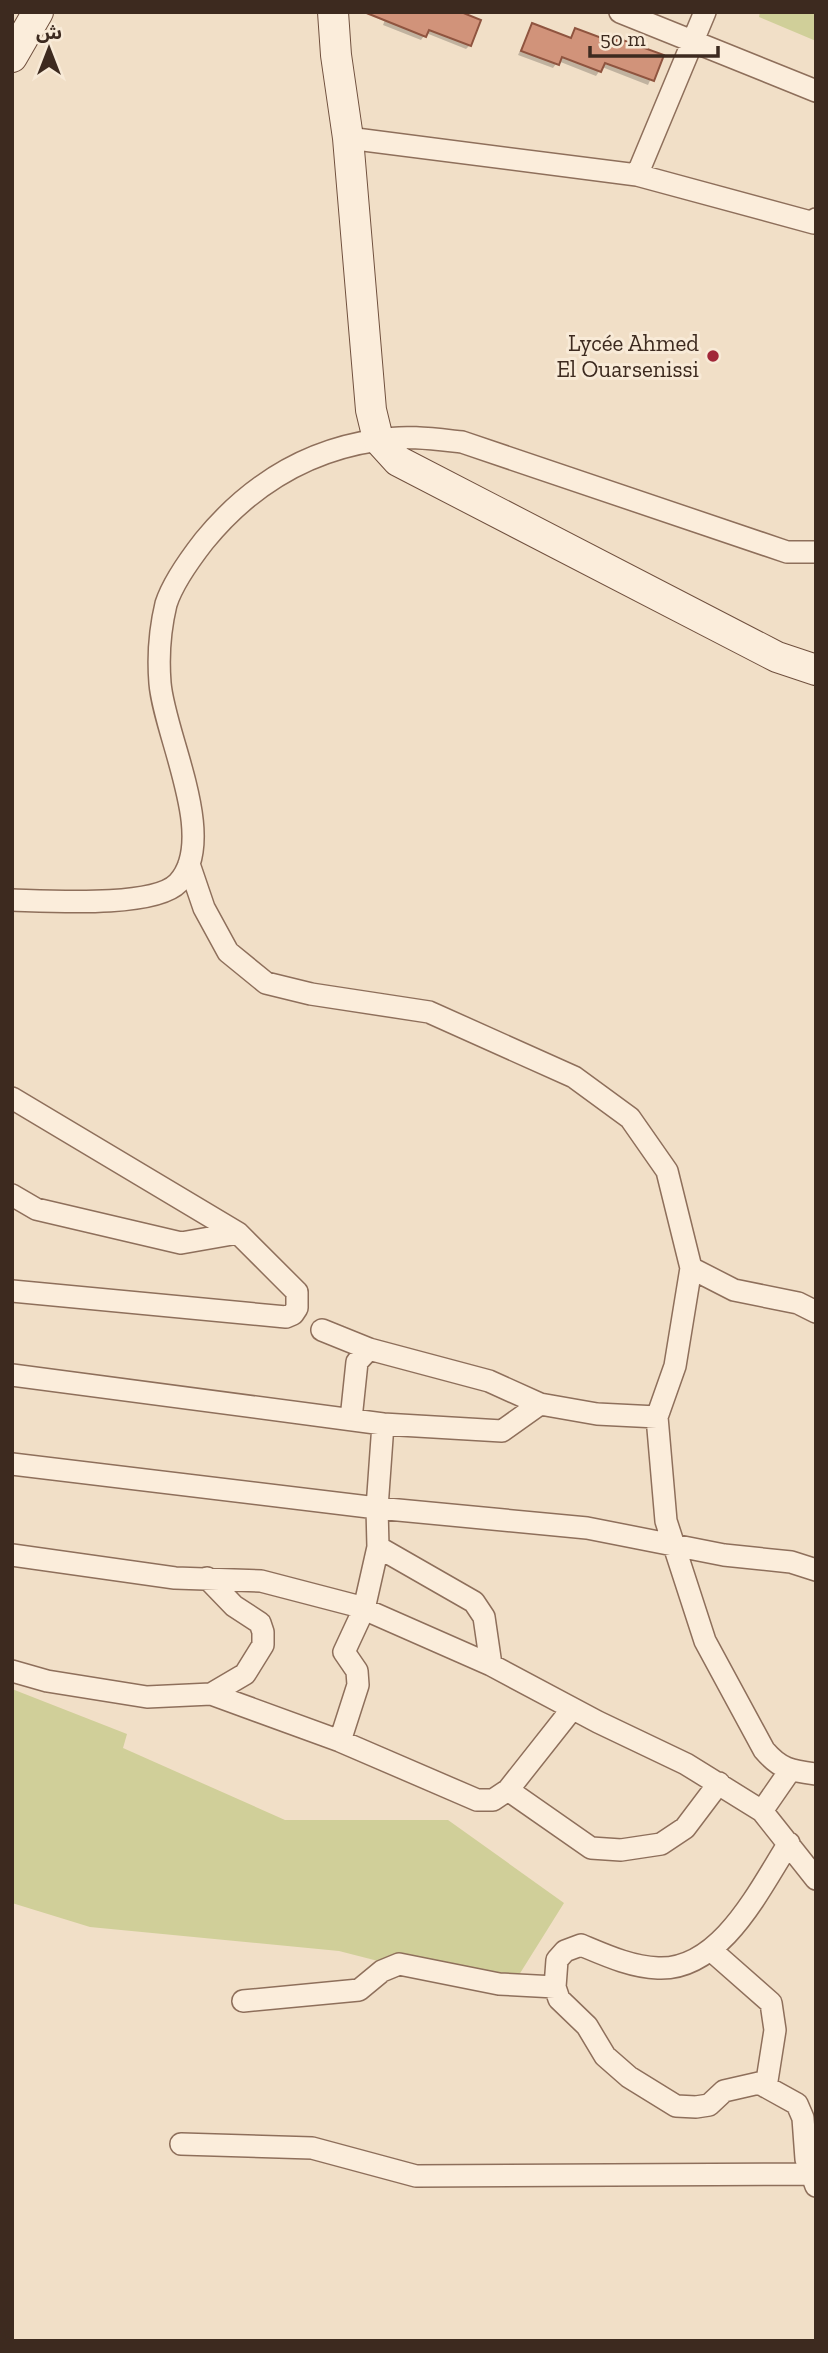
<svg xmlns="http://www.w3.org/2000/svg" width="828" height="2353" viewBox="0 0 828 2353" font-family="'Zilla Slab','Noto Sans Arabic',serif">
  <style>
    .green { fill: #d0cf99 }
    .shadow { fill: #0003 }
    .building { fill: #d1937a; stroke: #8f543f; stroke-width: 2 }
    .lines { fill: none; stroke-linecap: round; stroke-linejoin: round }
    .street-casing { stroke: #8e6f5b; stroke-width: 24 }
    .secondary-casing { stroke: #70503e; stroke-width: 32 }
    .street { stroke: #fbeddb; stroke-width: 21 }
    .secondary { stroke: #fbeddb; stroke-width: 30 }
    .poi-dot { fill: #a12738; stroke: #f8ead7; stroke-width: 2.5 }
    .labels { text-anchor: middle; stroke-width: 6; stroke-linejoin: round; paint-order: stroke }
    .poi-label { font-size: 23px; fill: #3d2a1f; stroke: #f8ead7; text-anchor: end }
  </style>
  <rect width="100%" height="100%" fill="#f1dfc7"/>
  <path class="green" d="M760 12H816V41L759 17Z
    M12 1689 127 1734 123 1748 285 1820H448L564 1903 507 1994 339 1951 90 1927 12 1903Z"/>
  <path class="shadow" d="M388 12 470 45 466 49 426 33 421 40 383 25Z
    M532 25 569 39 576 30 613 44 618 40 661 56 648 85 602 67 596 76 558 61 553 68 518 55Z"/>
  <path class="building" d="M364 12H461L481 20 471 46 429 30 426 37Z
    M532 23 571 38 575 28 615 43 617 38 664 55 654 81 605 63 601 72 562 57 559 65 521 51Z"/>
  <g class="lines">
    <defs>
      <path id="street" d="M620 12 816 91
        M348 138 637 175 814 223 816 219
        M637 175 705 12
        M189 864 204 908 228 952 266 983 311 994 429 1012 574 1077 630 1118 667 1171 691 1268 675 1366 657 1417 666 1521 705 1641 764 1750C781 1770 792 1771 816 1774
        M12 900C48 901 154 908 178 883 219 839 164 735 160 683 158 658 160 629 166 604 173 582 190 559 204 541 249 486 307 450 378 440 406 435 434 439 462 442L787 552H816
        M12 1098 238 1233 297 1292V1308L293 1314 286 1317 12 1291
        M12 1195 36 1209 181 1243 238 1233
        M691 1268 734 1290 798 1303 816 1312
        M322 1330 369 1349
        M12 1375 383 1424 377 1508 378 1547 364 1609 344 1652 357 1671 358 1685 340 1741
        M351 1419 357 1362 369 1349 489 1381 540 1404 597 1414 657 1417
        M383 1424 502 1431 540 1404
        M12 1464 377 1508 587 1528 724 1555 791 1562 816 1570
        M378 1547 474 1602 484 1617 491 1665
        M12 1555 175 1578 261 1581 357 1606 491 1665 598 1722 686 1764 762 1811
        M12 1671 47 1681 147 1697 211 1694 245 1674 263 1645V1632L260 1623 234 1606 207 1578
        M211 1694 340 1741 477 1800H493L508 1790 572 1709
        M789 1772 762 1811 816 1879
        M508 1790 591 1848 621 1850 661 1844 685 1828 719 1783
        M789 1843C760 1888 721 1971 658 1968 631 1967 605 1955 581 1945L565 1951 557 1960 555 1987 559 1999 587 2026 605 2056 629 2077 676 2106 696 2107 709 2105 724 2091 759 2083 797 2104 803 2118 806 2159 816 2186
        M712 1951 771 2003 775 2030 766 2087
        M243 2001 359 1990 382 1971 399 1964 499 1984 555 1987
        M181 2144 312 2148 416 2176 811 2174"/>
      <path id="secondary" d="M333 12 336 55 348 138 371 410 378 439 398 461 777 657 816 670
        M12 57 38 12"/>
    </defs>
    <use href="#street" class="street-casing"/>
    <use href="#secondary" class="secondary-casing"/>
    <use href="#street" class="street"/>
    <use href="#secondary" class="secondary"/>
  </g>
  <circle class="poi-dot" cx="713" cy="356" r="7"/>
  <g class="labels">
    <g class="poi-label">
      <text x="699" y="351">Lycée Ahmed<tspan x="699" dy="26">El Ouarsenissi</tspan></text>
    </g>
  </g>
  <rect width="828" height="2353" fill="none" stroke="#3d2a1f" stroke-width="28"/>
  <g transform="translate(49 49)" stroke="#f8ead7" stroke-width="5" paint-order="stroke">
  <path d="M0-5L12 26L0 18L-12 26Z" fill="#3d2a1f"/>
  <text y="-10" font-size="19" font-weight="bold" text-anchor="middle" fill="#3d2a1f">ش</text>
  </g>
  <path d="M590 46v10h128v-10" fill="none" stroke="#3d2a1f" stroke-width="3.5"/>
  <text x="600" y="46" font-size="21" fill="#3d2a1f" stroke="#f8ead7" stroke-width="5" paint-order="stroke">50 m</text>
</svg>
